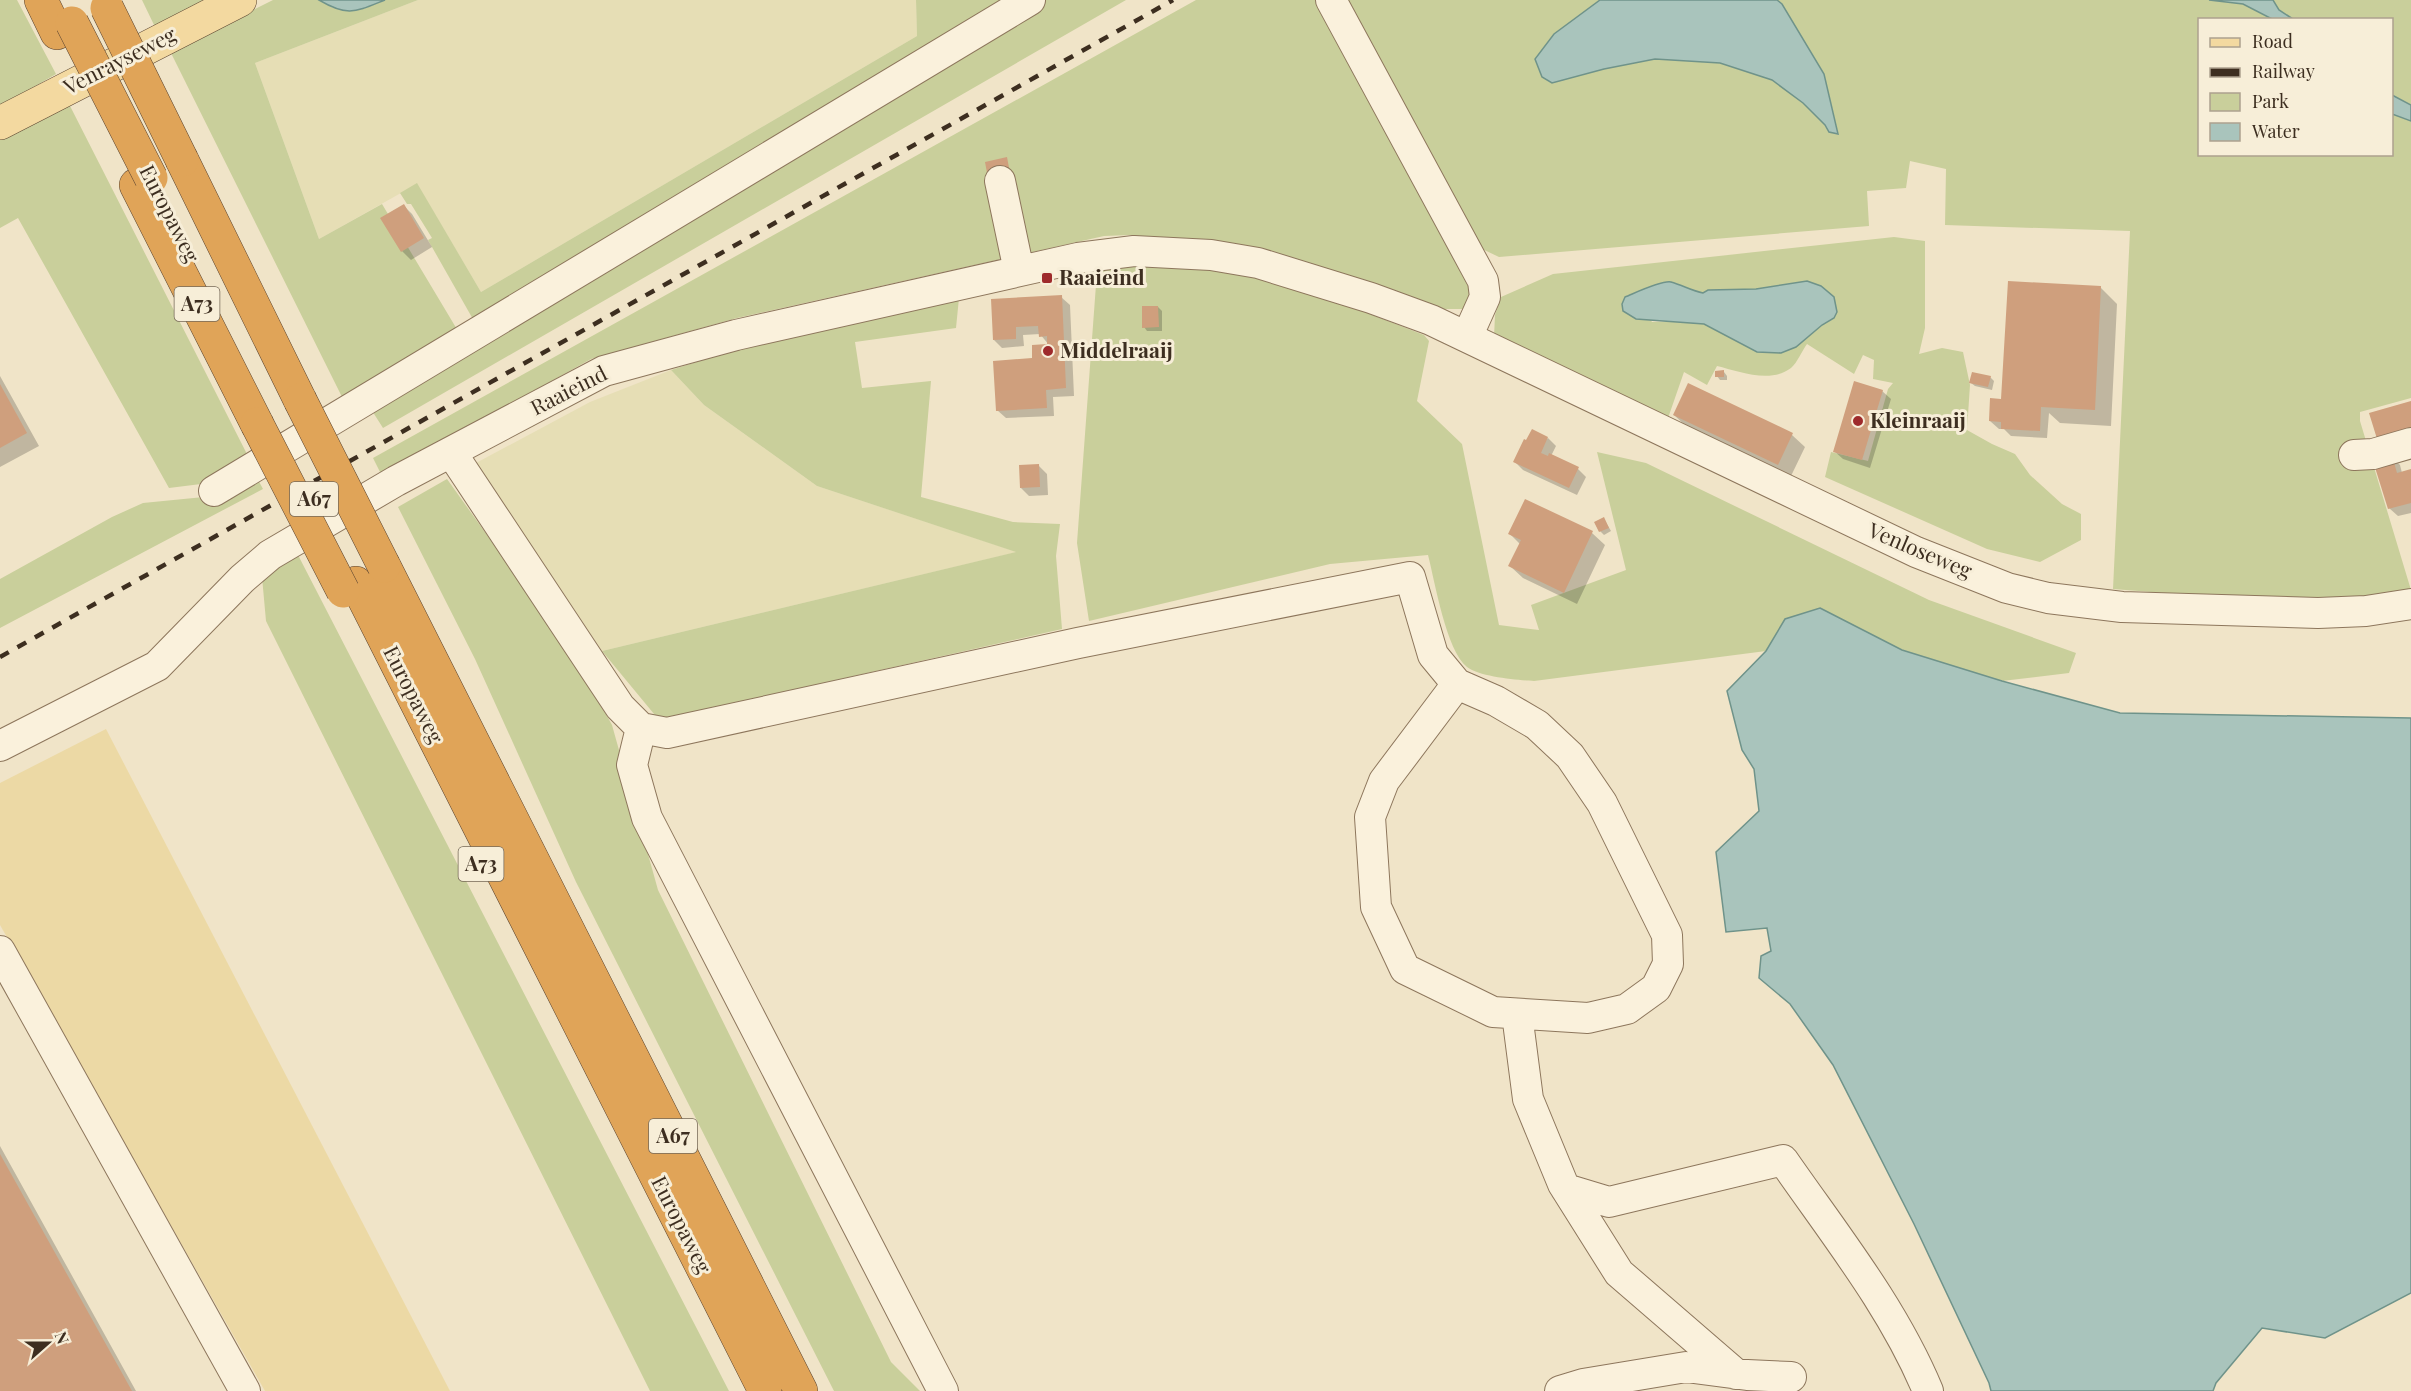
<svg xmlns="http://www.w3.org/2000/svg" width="2411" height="1391" viewBox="0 0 2411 1391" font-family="'Playfair Display',serif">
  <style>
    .farmland { fill: #e6deb5 }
    .green { fill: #c9cf9b; fill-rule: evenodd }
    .sand { fill: #ecd9a5 }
    .water { fill: #a9c4bc; stroke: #6f938a; stroke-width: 1.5 }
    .shadow { fill: #0003 }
    .building { fill: #cf9f7d }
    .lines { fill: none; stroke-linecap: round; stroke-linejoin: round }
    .minor-casing { stroke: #8d765c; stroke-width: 32 }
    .major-casing { stroke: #5b4430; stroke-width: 34 }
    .highway-casing { stroke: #5b4430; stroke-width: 34 }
    .minor { stroke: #faf1dc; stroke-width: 30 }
    .major { stroke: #f3d9a0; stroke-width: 33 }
    .highway { stroke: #e0a458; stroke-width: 33 }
    .rail { stroke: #3d2e20; stroke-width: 4.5; stroke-dasharray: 10 10; stroke-linecap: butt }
    .highway-bridge-casing { stroke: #5b4430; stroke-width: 34; stroke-linecap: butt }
    .highway-bridge { stroke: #e0a458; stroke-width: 33 }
    .poi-dot { fill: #9e2a2b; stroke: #f7eed8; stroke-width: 2 }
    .labels { text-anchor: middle; stroke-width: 6; stroke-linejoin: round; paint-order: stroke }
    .shield { fill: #f7eed8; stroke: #756857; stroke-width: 1.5 }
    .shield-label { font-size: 20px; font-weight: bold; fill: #3d2e20 }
    .street-label { font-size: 21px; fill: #3d2e20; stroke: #f7eed8 }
    .poi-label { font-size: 21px; font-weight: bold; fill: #3d2e20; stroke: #f7eed8; text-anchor: start }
  </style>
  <rect width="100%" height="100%" fill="#f0e4c8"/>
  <path class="farmland" d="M418 0H916L917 36 481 292 417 184 319 239 255 63Z
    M671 370 704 405 817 486 1017 552 602 651 476 463 590 402Z"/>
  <path class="green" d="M0 0H17L56 74 0 107Z
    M142 0H207L155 27Z
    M273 0H319L333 8 363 9 385 0H418L255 63 319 239 382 204 458 331 344 401 170 51Z
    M916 0H1009L474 321 428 240 432 238 411 204H407L400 193 417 183 481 292 917 36Z
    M1044 0H1126L383 428 369 406Z
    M1196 0H1317L1471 286V299L1463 309H1444L1259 253 1130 235 1104 236 737 318 591 359 382 476 373 458Z
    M1343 0H1600L1554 34 1535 59 1604 69 1655 59 1720 63 1772 80 1803 103 1825 125 1829 132 1838 133 1824 74 1782 4 1777 0H2209L2243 4 2272 19 2200 20V154H2392V114L2411 121V398L2360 412V421L2411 590 2385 598H2292L2177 594 2113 589 2130 231 1945 225 1946 169 1910 161 1906 188 1867 191 1869 226 1499 257 1478 247Z
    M2273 0H2411V105L2392 95V20L2293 19 2279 10Z
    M68 102 250 460 209 483 169 488 18 218 0 228V140Z
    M1894 237 1925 241V328L1919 354 1942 348 1963 352 1970 385 1967 430 1992 444 2015 454 2030 475 2062 504 2081 514V540L2040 562 1987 549 1825 477 1831 452 1868 461 1888 389 1893 383 1873 379 1874 360 1863 355 1854 374 1807 344C1802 351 1797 363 1791 368 1770 384 1738 371 1717 366L1707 385 1684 372 1667 421 1494 337 1495 315 1501 297 1553 274ZM1807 281 1834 318 1822 325 1796 347 1757 352 1704 324 1681 321 1652 322 1633 294C1656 287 1679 293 1703 293 1738 293 1773 287 1807 281Z
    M1171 266 1253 274 1311 291 1424 335 1429 341 1417 401 1462 444 1499 625 1539 630 1531 605 1626 570 1597 452 1646 463 1929 600 2076 653 2069 673 2002 681 1902 650 1820 609 1785 619 1766 651 1534 681C1518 680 1480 677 1467 667 1446 650 1435 582 1428 555L1330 564 1089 621 1077 543 1097 271 1131 267Z
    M959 298 956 328 855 342 862 388 931 381 921 497 1013 522 1060 524 1056 556 1062 629 659 720 602 651 1016 552 817 486 704 405 671 370 744 347Z
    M256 476 263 489 0 628V579L112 517 143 503 214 496Z
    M447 479 575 658 612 725 658 890 891 1362 920 1391H834L576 882 475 659 398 507Z
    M298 555 729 1391H650L266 621 262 577Z"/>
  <path class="sand" d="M106 729 450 1391H265L0 925V783Z"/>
  <path class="water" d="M319 0H385C355 12 348 17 319 0Z
    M1600 0H1777L1782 4 1824 74 1838 134 1829 132 1825 125 1803 103 1772 80 1720 63 1655 59 1604 69 1552 83 1542 77 1535 59 1554 34Z
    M2209 0H2273L2279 10 2293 19H2272L2243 4Z
    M2392 95 2411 105V121L2392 114Z
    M1807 281 1821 286 1834 297 1837 312 1834 318 1822 325 1796 347 1781 353 1757 352 1704 324 1636 319 1623 311 1622 304 1625 297C1635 293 1662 280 1671 282 1682 285 1692 291 1703 293L1708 290 1756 289Z
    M1820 608 1902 650 2002 681 2120 713 2411 718V1293L2325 1338 2262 1328 2216 1383 2213 1391H1991L1989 1383 1914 1224 1833 1065 1790 1004 1759 978 1761 956 1771 951 1767 928 1726 932 1716 852 1759 811 1754 769 1742 750 1727 691 1766 651 1785 619Z"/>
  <path class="shadow" d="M404 206 412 214 432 247 411 260 402 251 383 219Z
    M2100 287 2117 304 2111 426 2060 423 2049 413 2047 438 2011 436 2004 429H1999L1990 421 2003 400Z
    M1061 297 1070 305 1074 396 1053 397 1054 416 1006 418 997 410 1034 359 1049 345 1040 334 1023 335 1024 346 1002 348 994 340Z
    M1158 307 1162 311V331H1147L1144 327Z
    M1724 372 1727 376V380H1720L1717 376Z
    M0 376 39 446 0 467Z
    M1990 377 1994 381 1992 390 1975 386 1971 383Z
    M1688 385 1792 435 1805 447 1791 476 1687 427 1674 415Z
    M1882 391 1891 399 1870 468 1843 459 1834 451Z
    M1548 438 1556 446 1551 456 1578 469 1586 477 1577 495 1523 470 1515 462Z
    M2392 457 2400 465 2402 473 2411 471V513L2398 516 2389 508Z
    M1038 465 1047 474 1048 495 1029 496 1021 488Z
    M1604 519 1611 531 1604 535 1600 531Z
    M1592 533 1605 545 1577 604 1523 578 1510 566 1520 544 1510 534Z
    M0 1146 136 1391H0Z"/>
  <path class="building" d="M1007 157 1010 173 988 178 985 162Z
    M404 204 424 238 401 252 380 218Z
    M2008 281 2101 286 2095 410 2041 407 2040 431 2001 429V422L1989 421 1990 398 2001 399Z
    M1062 295 1066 388 1046 390 1047 408 996 411 993 361 1032 358V345L1047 344V336L1039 337 1038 326 1016 327V339L993 340 991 299Z
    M1142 306H1158L1159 327 1142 328Z
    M1724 370V377H1715V371Z
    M1972 372 1991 376 1988 387 1969 383Z
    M1854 381 1883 390 1862 460 1833 452Z
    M1688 383 1793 433 1778 465 1673 415Z
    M0 384 27 433 0 448Z
    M2411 401V432L2378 442 2369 413Z
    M1532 429 1548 437 1541 453 1548 456 1549 453 1579 467 1569 488 1513 462 1524 439 1526 440Z
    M2392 455 2397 473 2411 469V503L2388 509 2373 461Z
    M1039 464 1040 487 1020 488 1019 465Z
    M1525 499 1593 531 1564 593 1508 566 1521 540 1508 534Z
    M1604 517 1609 528 1599 532 1594 522Z
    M0 1154 132 1391H0Z"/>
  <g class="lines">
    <defs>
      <path id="minor" d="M1331 0 1483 281 1485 297 1467 337
        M1000 181 1019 271
        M451 452 620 707 641 728 667 733 1078 643 1410 577 1433 655 1457 684 1496 701 1537 725 1570 756 1602 803 1667 935 1668 964 1656 988 1627 1009 1588 1018 1493 1012 1405 969 1376 907 1370 817 1384 781 1457 684
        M2354 455 2373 454 2411 443
        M214 491 1030 0
        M641 728 632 765 647 818 943 1391
        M0 746 157 666 242 579 270 555 396 481 604 371 736 335 1078 258 1134 251 1211 255 1258 263 1371 298 1431 320 1916 552 2007 588 2048 598 2122 607 2318 613 2366 611 2411 604
        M0 951 245 1391
        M1517 1014 1528 1099 1563 1184 1619 1273 1736 1374
        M1566 1189 1609 1202 1783 1160C1835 1235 1893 1307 1928 1391
        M1560 1391 1583 1384 1686 1367 1747 1375 1791 1377"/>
      <path id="major" d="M0 123 240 0"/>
      <path id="highway" d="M41 0 57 33
        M182 160 300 400
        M136 185 257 424
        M384 566 801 1391
        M356 583 765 1391"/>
    </defs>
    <use href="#minor" class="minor-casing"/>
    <use href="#major" class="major-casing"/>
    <use href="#highway" class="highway-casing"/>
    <use href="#minor" class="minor"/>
    <use href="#major" class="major"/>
    <use href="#highway" class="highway"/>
    <path class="rail" d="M0 657 1173 0"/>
    <defs>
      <path id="highway-bridge" d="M107 8 182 160
        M72 23 151 178
        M300 400 384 566
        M257 424 343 591"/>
    </defs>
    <use href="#highway-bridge" class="highway-bridge-casing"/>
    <use href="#highway-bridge" class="highway-bridge"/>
  </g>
  <g class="poi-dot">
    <rect x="1041" y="272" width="12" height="12" rx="3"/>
    <circle cx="1048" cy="351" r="6"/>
    <circle cx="1858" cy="421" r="6"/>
  </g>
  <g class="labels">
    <g class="shield">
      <rect x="174.5" y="287" width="45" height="34" rx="4.5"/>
      <rect x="290" y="482" width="48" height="34" rx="4.5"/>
      <rect x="458.5" y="847" width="45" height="34" rx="4.5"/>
      <rect x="649" y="1119" width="48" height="34" rx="4.5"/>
    </g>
    <g class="shield-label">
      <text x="197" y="311">A73</text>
      <text x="314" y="506">A67</text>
      <text x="481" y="871">A73</text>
      <text x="673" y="1143">A67</text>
    </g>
    <g class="street-label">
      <text transform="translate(120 61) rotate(-27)" y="7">Venrayseweg</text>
      <text transform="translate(169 214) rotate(63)" y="7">Europaweg</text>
      <text transform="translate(569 391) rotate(-27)" y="7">Raaieind</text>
      <text transform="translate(1920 551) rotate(23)" y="7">Venloseweg</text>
      <text transform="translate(413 695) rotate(63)" y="7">Europaweg</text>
      <text transform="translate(681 1225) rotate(63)" y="7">Europaweg</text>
    </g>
    <g class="poi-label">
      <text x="1059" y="285">Raaieind</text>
      <text x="1060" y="358">Middelraaij</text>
      <text x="1870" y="428">Kleinraaij</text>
    </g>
  </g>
  <rect x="2198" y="18" width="195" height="138" fill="#f7eed8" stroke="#ada18e" stroke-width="1.5"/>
  <rect x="2210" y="38" width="30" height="9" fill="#f3d9a0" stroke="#ada18e" stroke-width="1.5"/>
  <text x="2252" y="48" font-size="18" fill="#3d2e20">Road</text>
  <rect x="2210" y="68" width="30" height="9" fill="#3d2e20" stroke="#ada18e" stroke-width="1.5"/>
  <text x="2252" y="78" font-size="18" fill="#3d2e20">Railway</text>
  <rect x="2210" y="93" width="30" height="18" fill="#c9cf9b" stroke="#ada18e" stroke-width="1.5"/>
  <text x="2252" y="108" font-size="18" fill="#3d2e20">Park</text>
  <rect x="2210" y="123" width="30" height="18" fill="#a9c4bc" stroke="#ada18e" stroke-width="1.5"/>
  <text x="2252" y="138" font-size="18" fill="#3d2e20">Water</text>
  <g transform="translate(48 1343) rotate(69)" stroke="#f7eed8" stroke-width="4.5" paint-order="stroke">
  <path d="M0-4.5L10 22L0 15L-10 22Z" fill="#3d2e20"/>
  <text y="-9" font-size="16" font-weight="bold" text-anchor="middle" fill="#3d2e20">N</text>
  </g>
</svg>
